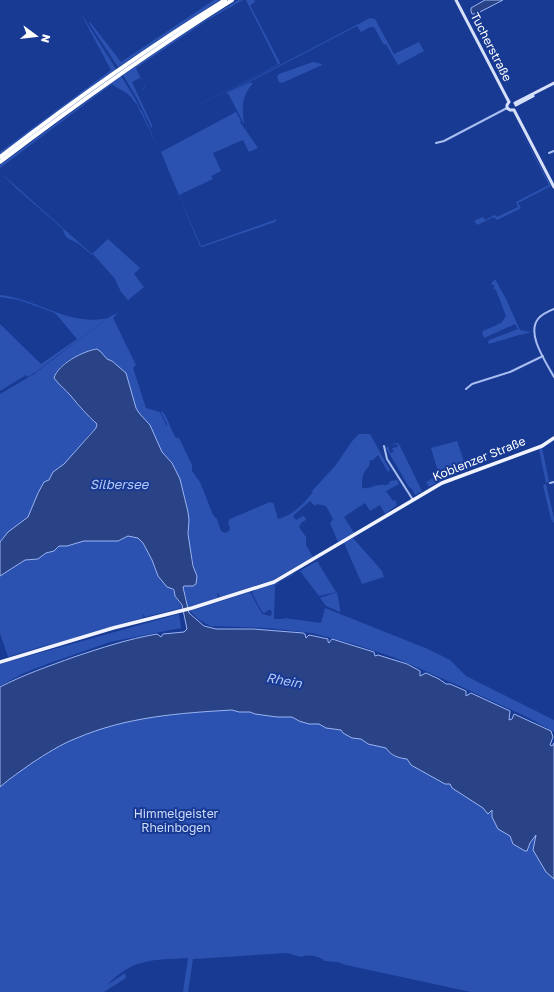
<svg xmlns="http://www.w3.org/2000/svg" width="554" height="992" viewBox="0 0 554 992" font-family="'Golos Text',sans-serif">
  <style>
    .green { fill: #2b52b1 }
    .water { fill: #2a4286; stroke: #9ab5f2 }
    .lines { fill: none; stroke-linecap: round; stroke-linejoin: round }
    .street { stroke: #a8bdf0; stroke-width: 2 }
    .secondary { stroke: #d6e0fb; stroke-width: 3 }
    .primary { stroke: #f1f4ff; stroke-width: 3.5 }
    .highway { stroke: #fff; stroke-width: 4 }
    .labels { text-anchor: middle; stroke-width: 4; stroke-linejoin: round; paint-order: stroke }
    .street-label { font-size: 12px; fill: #fff; stroke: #183a93 }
    .park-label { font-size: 12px; fill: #cfdcfb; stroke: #183a93 }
    .water-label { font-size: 13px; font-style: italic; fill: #b4c8f7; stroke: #183a93 }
  </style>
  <rect width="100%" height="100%" fill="#183a93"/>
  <path class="green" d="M214 0H220L118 67 89 23 90 22 121 62Z
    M238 0H243L206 21 136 68 145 88 140 91 145 87 140 78 132 82 152 125V128L151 127 138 100 123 75 175 39Z
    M246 0H254L255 2 250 5 280 63 279 64 155 127 278 64Z
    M80 12 116 69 0 154V152L111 70Z
    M370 18 375 19 394 54 419 42 424 51 398 65 386 44 384 45 374 27H370L361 32 357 26 228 93 227 94 226 93Z
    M313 62 322 64V65L282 83 279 82 277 77 279 74Z
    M121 76 140 107 136 103H135L142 111 156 144C149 130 139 104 128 94 123 90 117 89 112 84L0 168V165Z
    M249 83H253C241 97 242 108 244 124L228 93Z
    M236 112 241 121 240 122 258 148 249 152 243 140 213 153 221 171 211 176 213 179 179 195 201 246 277 219 275 222 202 247 200 246 161 152Z
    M514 118 551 186 518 203 521 208 497 220 494 217 477 225 474 221 483 217 485 220 495 215 497 217 518 207 516 202 549 185Z
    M0 172 92 254 108 239 140 268 134 274 144 287 128 300 121 292 115 279 93 254 92 255C87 251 83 247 79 244 71 238 65 241 63 229L17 189Z
    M495 279 505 297 520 330 530 332 529 333 519 335 489 344 488 342 489 340 518 329 515 324 484 338 482 333 483 331 501 323 506 316 496 290 493 288 495 286 491 284Z
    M0 295C38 299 69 327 108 318L34 373 28 377 26 375 0 391V324L41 364 77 339 55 313 19 300 0 297Z
    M118 313 113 318 136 365 133 368 146 408 160 412 167 427V424L161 412 162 411C169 419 170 429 176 438H179L192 465V471L200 482 213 515 217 519 221 531 225 533 229 531 230 528 228 522 230 519 270 502 273 503 274 505 278 519C295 514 302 505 313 492L312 491 335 466 353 440 359 434H370L390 470 388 472 378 455 373 460H370L369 466C368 468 366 469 365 471 362 475 362 483 362 488 369 489 373 486 379 485 383 484 385 486 389 484L390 481 397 480 399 484 386 491 393 501 395 500 397 505 385 514 380 505 370 511 365 503 344 517 354 533 338 542 330 523 333 519 326 506 317 504 315 506 310 501 293 516 296 520 303 516 305 517 306 520 302 522 299 527 306 537V545L313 557 273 580 220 597 218 593H217L218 598 187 607V600L183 587 184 586H187L197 581 189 541 188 512 180 479 172 463 162 452 150 425 139 413 136 408 126 373 112 361 107 359 101 352 95 349C81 353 58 362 54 378 59 385 66 390 71 396 79 406 87 416 97 424L96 428 89 434 75 453 64 464 53 472 49 480 38 493 28 517 8 532 0 542V394L34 374 35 375V373L111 316Z
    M457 441 467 470 446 478 429 487 426 482 439 475 431 448Z
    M397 443 399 444 422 491 415 495 412 489 409 487 386 448 388 446 390 453 394 452 392 448 398 447 397 444 390 445Z
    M542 447 549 482 546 483 539 449Z
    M546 484 554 518V523L551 519 543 485Z
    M128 536 138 538 141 540 152 560 158 576 170 588 173 589 175 596 182 608 145 617 143 614V618L60 641 93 632 22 655 13 657 53 643 8 657 0 633V576L25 560H33L46 553 51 552 59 546 84 541H118Z
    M353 538 382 571 384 577 362 584 344 543Z
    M317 561 336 592 319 596 300 571Z
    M293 574V575L275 585 274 619H284V618L321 623 325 608 428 649 450 660 466 676 554 720V732L529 718 462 687 393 657 354 644 312 633 267 628 210 626 198 619 190 611 250 592 262 614 270 616 272 614 271 610H268L265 613 262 612 252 593 253 591 280 582Z
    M337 592 340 608V612L326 606 320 598Z
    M179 614 181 628 110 642 50 663 24 673 0 686V664Z
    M221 683 554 806V992H471L346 965 338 962 325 961C319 956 308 954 301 957L287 953 193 959 188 992H183L188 958C153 960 133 958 107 985L125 973 126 978 104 992H0V748Z"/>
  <path class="water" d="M485 0H503L476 14H472L471 11V8Z
    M97 349 101 352 107 359 112 361 126 373 136 408 139 413 150 425 162 452 172 463 180 479 188 512 189 520 188 534 193 566 197 576 196 584 193 586H184L183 587 189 613 204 626 216 629H253L303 633 305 634 306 638 309 635 328 639V642L329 643 332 639 374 652 375 656 378 655 407 664 420 671V676L426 673 439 679 446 684H450L466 691V696L471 693 510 711 509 720 512 719 514 714 551 731 553 737 550 745 552 746 554 743V879L546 872 533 850 536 835 530 843 527 851H525L513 844 510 836 498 829 492 817V810L488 814 483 808 452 788 450 784H445L411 765 407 759C399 758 391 756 386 748L368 744 361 739 352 738 343 733 341 730 326 728 319 724H309L299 721 292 717H277L255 714 250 712H239L232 710C179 713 126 717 77 738 61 744 46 754 32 763 21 771 10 778 0 787V687C23 675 49 666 74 657 101 648 128 639 157 634L161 637 163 634 184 632 187 629 182 605 175 596 174 590 173 589 167 587 158 576 152 560 143 543 138 538 128 536 118 541H84L67 546H59L54 551 46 553 38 559 25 560 0 576V542L8 532 28 517 38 493 44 482 49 480 53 472 64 464 96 428 97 424C87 415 79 406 71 396 66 390 59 385 54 378 58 364 83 351 97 349Z"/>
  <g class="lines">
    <path class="street" d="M436 143 444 141 507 108
      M549 153 554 151
      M554 309C549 311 542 314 538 319 526 334 546 362 554 377
      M466 389 472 384 510 372 543 356
      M384 446 387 459 413 500
      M550 483 554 482"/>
    <path class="secondary" d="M456 0 509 102
      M509 102 507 105V108L510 110H514
      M515 103 554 83
      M516 105 533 96
      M514 110 554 187"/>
    <path class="primary" d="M0 662 113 628 192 608 274 582 442 483 542 446 554 438"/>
    <path class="highway" d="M0 157C73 101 147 48 225 0
      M0 162C75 105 152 50 232 0"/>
  </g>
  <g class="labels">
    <g class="street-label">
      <text transform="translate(491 47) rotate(63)" y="4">Tucherstraße</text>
      <text transform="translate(479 459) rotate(-22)" y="4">Koblenzer Straße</text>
    </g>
    <g class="park-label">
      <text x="176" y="818">Himmelgeister<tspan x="176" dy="14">Rheinbogen</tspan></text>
    </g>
    <g class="water-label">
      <text x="119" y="489">Silbersee</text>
      <text transform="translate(284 680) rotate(10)" y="5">Rhein</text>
    </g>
  </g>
  <g transform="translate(36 36) rotate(105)" stroke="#183a93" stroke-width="3" paint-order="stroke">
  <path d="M0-3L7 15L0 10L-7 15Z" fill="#ffffff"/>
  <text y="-6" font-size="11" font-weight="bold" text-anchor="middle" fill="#ffffff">N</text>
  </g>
</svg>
